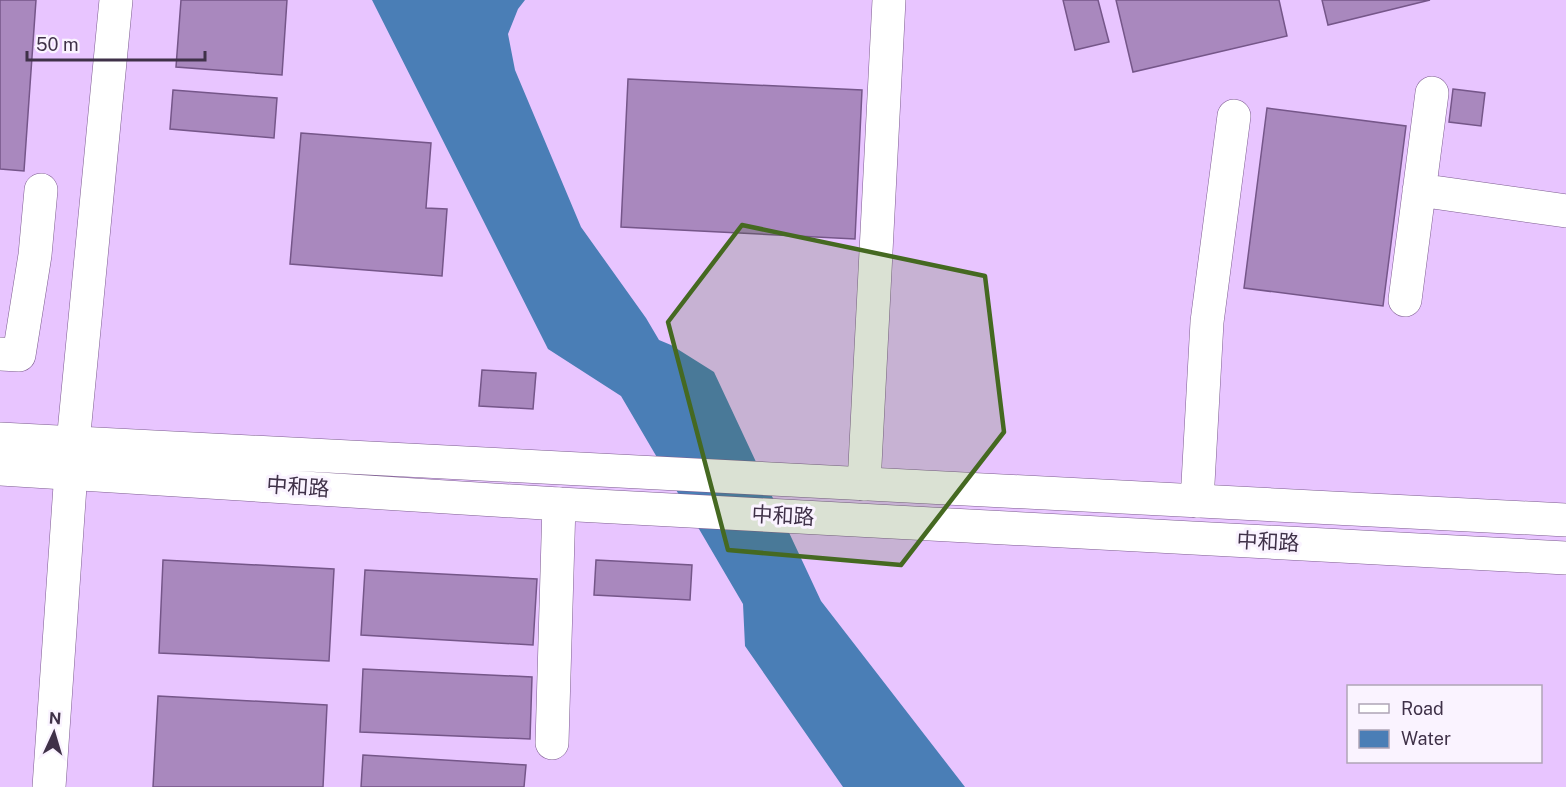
<svg xmlns="http://www.w3.org/2000/svg" width="1566" height="787" viewBox="0 0 1566 787" font-family="'Public Sans','Noto Sans SC',sans-serif">
  <style>
    .water { fill: #4a7eb6 }
    .building { fill: #a988be; stroke: #755689; stroke-width: 1.5 }
    .lines { fill: none; stroke-linecap: round; stroke-linejoin: round }
    .minor-casing { stroke: #7d5d90; stroke-width: 34 }
    .major-casing { stroke: #7d5d90; stroke-width: 34 }
    .minor { stroke: #fff; stroke-width: 33 }
    .major { stroke: #fff; stroke-width: 33 }
    .marked { fill: #456921; fill-opacity: 0.2; stroke: #456921; stroke-width: 4.5; stroke-linejoin: round }
    .labels { text-anchor: middle; stroke-width: 6; stroke-linejoin: round; paint-order: stroke }
    .street-label { font-size: 21px; fill: #3f3148; stroke: #faf3ff }
  </style>
  <rect width="100%" height="100%" fill="#e8c5ff"/>
  <path class="water" d="M372 0H525L518 9 508 34 515 70 581 227 646 318 659 340 671 345 714 372 821 601 965 787H843L745 646 743 604 621 396 548 349Z"/>
  <path class="building" d="M0 0H36L24 171 0 169Z
    M181 0H287L282 75 176 67Z
    M1063 0H1098L1109 42 1075 50Z
    M1116 0H1279L1287 36 1133 72Z
    M1322 0H1430L1328 25Z
    M628 79 862 90 855 239 621 227Z
    M1453 89 1485 93 1481 126 1449 122Z
    M173 90 277 98 274 138 170 129Z
    M1267 108 1406 126 1383 306 1244 288Z
    M301 133 431 143 426 208 447 209 442 276 290 264Z
    M482 370 536 373 533 409 479 406Z
    M163 560 334 569 329 661 159 653Z
    M596 560 692 565 690 600 594 595Z
    M365 570 537 579 533 645 361 635Z
    M363 669 532 677 530 739 360 732Z
    M158 696 327 705 323 787H153Z
    M363 755 526 765 524 787H361Z"/>
  <g class="lines">
    <defs>
      <path id="minor" d="M1419 190 1566 211
        M1405 300 1432 93
        M0 354 19 355 35 255 41 190
        M864 484 889 0
        M1197 501 1207 322 1234 116
        M552 743 559 504
        M49 787 73 443 116 0"/>
      <path id="major" d="M0 439 1566 520
        M0 469 559 504 1566 558"/>
    </defs>
    <use href="#minor" class="minor-casing"/>
    <use href="#major" class="major-casing"/>
    <use href="#minor" class="minor"/>
    <use href="#major" class="major"/>
  </g>
  <path class="marked" d="M742 225 985 276 1004 432 901 565 728 550 668 322Z"/>
  <g class="labels">
    <g class="street-label">
      <text transform="translate(298 487) rotate(4)" y="7">中和路</text>
      <text transform="translate(783 516) rotate(3)" y="7">中和路</text>
      <text transform="translate(1268 542) rotate(3)" y="7">中和路</text>
    </g>
  </g>
  <rect x="1347" y="685" width="195" height="78" fill="#faf3ff" stroke="#afa5b6" stroke-width="1.5"/>
  <rect x="1359" y="704" width="30" height="9" fill="#ffffff" stroke="#afa5b6" stroke-width="1.5"/>
  <text x="1401" y="715" font-size="18" fill="#3f3148">Road</text>
  <rect x="1359" y="730" width="30" height="18" fill="#4a7eb6" stroke="#afa5b6" stroke-width="1.5"/>
  <text x="1401" y="745" font-size="18" fill="#3f3148">Water</text>
  <g transform="translate(54 733) rotate(4)" stroke="#faf3ff" stroke-width="4.5" paint-order="stroke">
  <path d="M0-4.5L10 22L0 15L-10 22Z" fill="#3f3148"/>
  <text y="-9" font-size="16" font-weight="bold" text-anchor="middle" fill="#3f3148">N</text>
  </g>
  <path d="M27 51v9h178v-9" fill="none" stroke="#3f3148" stroke-width="3"/>
  <text x="36" y="51" font-size="18" fill="#3f3148" stroke="#faf3ff" stroke-width="4.5" paint-order="stroke">50 m</text>
</svg>
